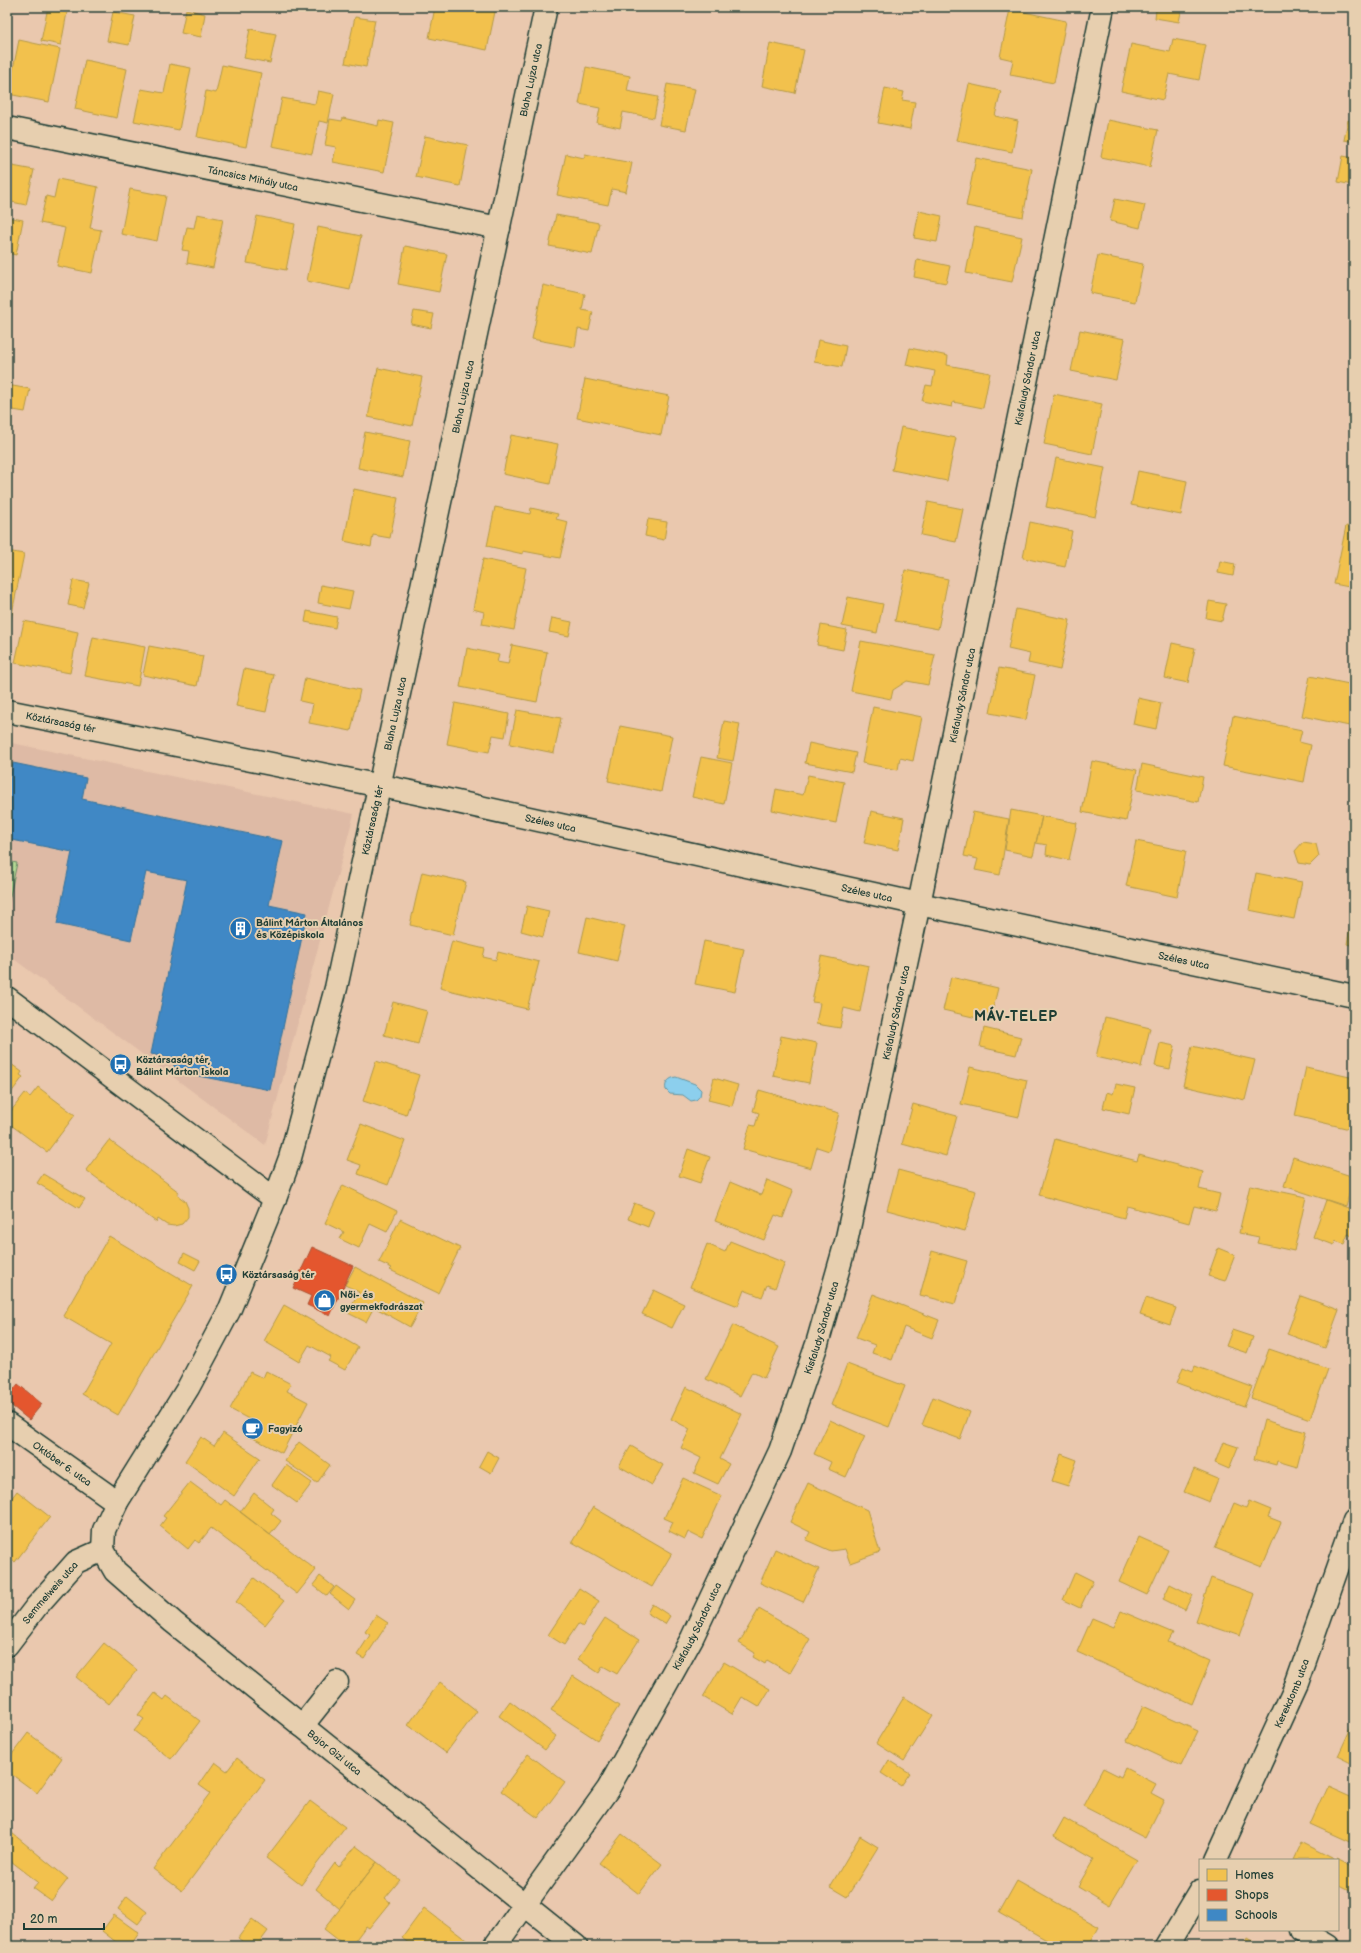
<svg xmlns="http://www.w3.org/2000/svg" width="1361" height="1953" viewBox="0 0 1361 1953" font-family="'Balsamiq Sans',sans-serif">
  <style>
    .built { fill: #debaa5 }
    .green { fill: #b3d793; stroke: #698a64 }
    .water { fill: #8ccfed; stroke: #6095a3 }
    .homes { fill: #f2c14e; stroke: #b39946 }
    .shops { fill: #e4572e; stroke: #a94f30 }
    .schools { fill: #3f88c5; stroke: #35729a }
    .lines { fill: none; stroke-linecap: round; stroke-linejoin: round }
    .minor-casing { stroke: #1f3d34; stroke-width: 25 }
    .minor { stroke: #e7cfaf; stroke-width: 22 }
    .labels { text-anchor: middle; stroke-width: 4; stroke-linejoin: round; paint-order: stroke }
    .street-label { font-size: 10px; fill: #1f3d34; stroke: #e7cfaf }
    .poi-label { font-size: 10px; font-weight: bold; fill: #1f3d34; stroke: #e7cfaf; text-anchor: start }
    .district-label { font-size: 14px; font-weight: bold; letter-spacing: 1px; fill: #1f3d34; stroke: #e7cfaf }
  </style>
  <rect width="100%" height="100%" fill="#eac8ae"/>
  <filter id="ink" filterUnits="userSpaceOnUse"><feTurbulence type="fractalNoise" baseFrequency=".025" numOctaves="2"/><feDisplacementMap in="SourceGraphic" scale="8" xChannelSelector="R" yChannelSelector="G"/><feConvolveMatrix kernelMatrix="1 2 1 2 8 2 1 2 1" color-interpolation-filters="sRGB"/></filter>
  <g filter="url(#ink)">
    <path class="built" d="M7 742 354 814 265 1145 7 954Z"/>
    <path class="green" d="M7 861 17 863 8 905H7Z"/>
    <path class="water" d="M676 1077 695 1084 701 1090 700 1096 696 1100 691 1101 683 1095 670 1094 666 1090C664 1083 669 1078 676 1077Z"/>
    <path class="homes" d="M48 7H68L61 45 41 41Z
      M435 7H496L487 50 429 38Z
      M1139 7H1182L1179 22 1155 18 1156 10Z
      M186 9 205 14 201 37 181 33Z
      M1010 9 1066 21 1054 83 1010 75 1013 60 1000 57Z
      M113 12 135 16 129 45 107 41Z
      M355 17 375 20 366 67 345 63Z
      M250 29 276 34 270 63 244 58Z
      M1173 39 1206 45 1199 80 1169 74 1163 100 1121 91 1131 44 1170 52Z
      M19 40 60 49 49 102 8 94Z
      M770 43 804 50 795 93 762 86Z
      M85 60 127 69 117 118 75 109Z
      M170 64 191 68 179 130 134 121 141 89 164 93Z
      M222 65 261 73 246 147 197 137 206 91 216 93Z
      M586 67 630 76 627 91 658 97 654 118 623 112 620 128 597 123 600 108 579 104Z
      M667 84 695 89 686 130 659 125Z
      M969 84 1001 91 995 116 1018 121 1012 152 957 141Z
      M885 88 904 92 902 100 915 102 910 129 878 123Z
      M318 91 334 94 328 123 319 121 312 154 272 146 282 98 315 104Z
      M343 118 378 126 379 120 394 123 384 172 333 162 336 147 325 145 330 119 342 121Z
      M1108 120 1158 130 1150 167 1101 157Z
      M1348 120 1354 122V142L1344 140Z
      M425 136 468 145 460 186 416 177Z
      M566 154 584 158 585 154 632 163 626 192 612 189 608 205 557 195Z
      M1343 156 1354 158 1352 185 1338 182Z
      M976 158 1032 169 1023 217 966 206Z
      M7 165 34 170 26 205 7 201Z
      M58 179 98 187 90 228 101 230 92 273 57 266 65 228 40 223 46 196 54 198Z
      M130 189 166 196 157 241 121 234Z
      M1115 199 1145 205 1140 228 1110 221Z
      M919 211 942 216 937 242 914 238Z
      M197 214 223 219 213 268 187 263 189 251 182 250 187 227 194 228Z
      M556 215 599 223 592 254 549 246Z
      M257 216 295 224 286 270 247 263Z
      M7 217 23 220 16 255 7 253Z
      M318 227 361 236 350 290 307 281Z
      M975 227 1022 237 1012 282 966 273Z
      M405 246 447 254 439 292 398 284Z
      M1098 255 1143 264 1135 302 1090 293Z
      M917 259 950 266 946 283 914 277Z
      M543 285 585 294 582 310 593 312 589 331 578 329 575 347 532 339Z
      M414 311 434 314 431 328 411 324Z
      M1080 330 1125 339 1116 380 1071 371Z
      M818 340 846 346 842 367 814 362Z
      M910 348 948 356 947 365 990 373 983 408 953 402 952 407 922 401 926 385 932 386 935 371 906 365Z
      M378 368 422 377 412 426 368 417Z
      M585 379 669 396 661 435 577 418Z
      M7 385 30 389 25 412 7 409Z
      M1054 394 1102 404 1092 454 1044 444Z
      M901 427 956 438 947 481 892 470Z
      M365 432 410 441 403 477 358 468Z
      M511 435 558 444 550 484 503 474Z
      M1056 458 1105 468 1095 517 1046 507Z
      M1138 471 1187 481 1181 515 1131 505Z
      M354 489 398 498 390 538 373 535 371 547 344 541Z
      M928 502 963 509 956 542 921 535Z
      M495 507 530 514 531 508 558 514 556 519 568 522 560 558 523 551V554L487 546Z
      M648 519 667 522 664 540 645 536Z
      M1030 522 1072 531 1065 567 1023 558Z
      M1346 526 1354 528V588L1334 584Z
      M7 551 24 554 7 638Z
      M483 559 526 568 514 630 482 624 484 612 473 609Z
      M1220 561 1235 564 1233 576 1218 573Z
      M905 570 948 579 938 629 895 621Z
      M73 580 89 583 83 608 68 605Z
      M321 585 353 591 349 609 318 603Z
      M848 597 883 604 877 633 842 626Z
      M1209 601 1226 604 1222 621 1206 618Z
      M1016 609 1070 620 1060 670 1028 663 1030 654 1008 649Z
      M307 611 337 617 335 628 305 622Z
      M552 618 572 622 569 636 549 632Z
      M24 621 78 632 70 673 15 663Z
      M821 625 847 630 843 650 817 645Z
      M93 637 145 647 138 686 85 676Z
      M861 641 935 655 928 685 907 681 893 690 891 699 851 691Z
      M1172 643 1195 648 1188 683 1165 678Z
      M512 645 547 652 537 702 460 687 467 648 499 655 497 662 508 664Z
      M149 646 203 656 197 686 143 675Z
      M999 668 1035 675 1026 720 990 713Z
      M244 669 274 675 266 712 236 706Z
      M1310 676 1354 685V727L1302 716Z
      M305 678 360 690 351 731 309 723 313 704 300 701Z
      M1138 698 1161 703 1156 729 1133 724Z
      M455 703 509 714 505 737 493 735 489 752 447 744Z
      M873 707 922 717 913 761 900 758 898 770 862 763Z
      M517 710 561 718 554 753 510 744Z
      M1233 716 1302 730 1299 742 1311 745 1304 782 1223 766Z
      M724 721 740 724 733 761 717 758Z
      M620 726 672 736 661 792 608 781Z
      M809 743 856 753 852 772 805 763Z
      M701 757 732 763 724 804 692 797Z
      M1092 761 1137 770 1126 821 1082 812Z
      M1142 764 1203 777 1198 802 1137 790Z
      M808 775 844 782 836 823 772 810 776 789 803 795Z
      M1011 810 1042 816 1033 856 1005 850Z
      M871 811 904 818 898 850 864 843Z
      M973 812 1009 819 1000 875 975 870 978 859 964 856Z
      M1042 816 1077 823 1069 860 1046 855 1047 845 1036 843Z
      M1136 841 1186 851 1177 897 1126 886Z
      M1303 842 1316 844 1319 856 1310 865 1299 863 1295 851Z
      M422 872 466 882 453 935 410 925Z
      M1256 873 1302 882 1294 919 1249 910Z
      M527 906 549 911 543 937 521 931Z
      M587 917 625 926 617 961 579 952Z
      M1351 922 1354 923V946L1347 944Z
      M452 941 485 949 483 957 496 960 498 952 539 962 527 1009 440 988Z
      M704 941 744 949 735 992 695 984Z
      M821 956 869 966 860 1012 844 1008 840 1028 816 1024 820 1003 812 1002Z
      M951 977 998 988 990 1021 943 1010Z
      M393 1002 427 1011 418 1044 384 1035Z
      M1105 1017 1150 1028 1141 1067 1096 1057Z
      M984 1028 1021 1037 1016 1055 980 1047Z
      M781 1036 817 1043 809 1083 773 1076Z
      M1160 1043 1175 1046 1170 1069 1155 1066Z
      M1192 1046 1255 1060 1245 1100 1183 1086Z
      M7 1061 22 1072 20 1075 23 1077 7 1098Z
      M376 1061 419 1075 406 1115 363 1101Z
      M970 1067 1027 1080 1019 1117 961 1104Z
      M1306 1067 1354 1078V1130L1295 1116Z
      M714 1078 738 1085 732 1106 708 1100Z
      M1116 1084 1135 1088 1129 1114 1103 1108 1107 1092 1113 1094Z
      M38 1087 75 1115 47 1152 7 1122V1116L25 1093 30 1097Z
      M759 1090 839 1113 829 1151 817 1147 811 1168 743 1149 750 1125 755 1126 759 1113 753 1111Z
      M913 1104 957 1116 946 1156 902 1144Z
      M361 1124 405 1141 388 1185 358 1174 361 1165 347 1160Z
      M1055 1139 1137 1161 1139 1155 1203 1172 1199 1189 1220 1194 1216 1211 1194 1206 1189 1223 1127 1206 1124 1218 1039 1195Z
      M109 1140 179 1192 177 1195 185 1201 188 1208V1217L182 1224 174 1226 167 1225 158 1219 156 1222 86 1170Z
      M688 1149 710 1157 700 1183 679 1176Z
      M1293 1157 1354 1177 1346 1206 1284 1186Z
      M898 1170 976 1191 965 1231 887 1210Z
      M43 1174 85 1199 79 1208 37 1183Z
      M767 1180 793 1191 783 1218 775 1215 764 1240 715 1221 730 1182 761 1195Z
      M343 1185 397 1211 387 1232 370 1224 359 1248 340 1239 344 1232 325 1223Z
      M1250 1185 1306 1197 1294 1251 1257 1243 1259 1237 1239 1233Z
      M1326 1200 1354 1210V1231L1352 1236 1348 1234 1344 1244 1335 1241 1334 1245 1313 1237Z
      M634 1203 654 1211 648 1227 628 1219Z
      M400 1219 460 1248 438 1293 390 1270 392 1268 379 1262Z
      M109 1236 193 1286 118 1415 82 1394 111 1344 63 1316Z
      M730 1241 785 1263 775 1288 767 1285 762 1297 744 1290 738 1306 690 1287 707 1244 725 1252Z
      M1218 1248 1235 1255 1225 1281 1208 1276Z
      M932 1251 967 1261 955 1304 920 1295Z
      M184 1253 200 1261 195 1270 180 1262Z
      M355 1267 423 1303 410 1327 374 1307 366 1322 348 1313 359 1292 345 1285Z
      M654 1290 684 1304 672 1328 642 1314Z
      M873 1294 939 1320 932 1338 904 1327 892 1360 872 1353 875 1345 856 1338Z
      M1301 1296 1339 1310 1325 1348 1287 1334Z
      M1146 1298 1176 1308 1170 1325 1140 1315Z
      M284 1305 358 1347 345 1370 328 1361 331 1357 309 1345 299 1362 264 1341Z
      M733 1325 779 1347 764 1378 752 1372 740 1396 706 1379Z
      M1232 1330 1253 1337 1247 1353 1226 1346Z
      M1269 1349 1328 1369 1310 1419 1251 1398Z
      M847 1364 905 1386 889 1427 831 1405Z
      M1195 1366 1252 1387 1244 1407 1177 1383 1183 1367 1193 1371Z
      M266 1371 291 1384 287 1391 308 1402 282 1453 251 1437 258 1424 230 1409 250 1372 263 1378Z
      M686 1387 742 1414 720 1459 729 1464 718 1484 694 1473 701 1458 681 1448 690 1429 671 1419Z
      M933 1397 970 1412 960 1439 922 1425Z
      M830 1420 865 1436 846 1477 828 1469 831 1462 814 1454Z
      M1264 1420 1306 1432 1297 1467 1277 1461 1276 1465 1254 1459Z
      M223 1433 260 1458 234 1496 185 1461 201 1437 214 1446Z
      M299 1442 330 1465 317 1483 285 1461Z
      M1223 1442 1238 1447 1229 1469 1215 1463Z
      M631 1446 663 1465 652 1485 619 1466Z
      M487 1451 499 1458 491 1473 479 1466Z
      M1061 1454 1077 1460 1068 1486 1052 1481Z
      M286 1465 312 1483 297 1503 272 1485Z
      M1194 1469 1218 1479 1209 1502 1184 1492Z
      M683 1478 722 1496 702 1539 688 1532 685 1539 669 1531 673 1522 664 1518Z
      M190 1482 221 1505 225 1500 316 1570 297 1594 211 1528 199 1543 195 1540 188 1549 160 1526 166 1518 163 1516Z
      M808 1483 867 1510 880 1552 850 1563 845 1549 831 1551 806 1540 810 1532 790 1522Z
      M17 1491 50 1517 15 1562 7 1556V1504Z
      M254 1493 274 1509 271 1513 281 1521 270 1535 240 1512Z
      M1249 1501 1271 1510 1268 1517 1281 1522 1262 1567 1215 1548 1234 1503 1246 1508Z
      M593 1507 672 1553 652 1587 572 1542Z
      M1139 1537 1168 1550 1147 1595 1119 1582Z
      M775 1549 819 1569 803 1602 760 1583Z
      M1075 1572 1093 1581 1080 1608 1063 1600Z
      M320 1576 334 1587 327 1596 313 1585Z
      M254 1578 284 1601 265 1625 236 1602Z
      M1211 1578 1255 1594 1240 1636 1196 1621Z
      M1170 1584 1192 1595 1185 1610 1163 1599Z
      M336 1586 355 1600 349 1609 330 1594Z
      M579 1588 599 1601 583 1627 578 1624 564 1645 548 1635Z
      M652 1604 670 1616 665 1624 647 1613Z
      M759 1609 810 1639 790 1673 767 1660 765 1664 753 1657 755 1653 739 1643Z
      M1121 1611 1173 1633 1168 1642 1210 1661 1192 1704 1077 1652 1092 1618 1114 1627Z
      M376 1615 388 1623 364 1659 357 1655 370 1635 365 1632Z
      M605 1618 639 1640 617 1674 603 1666 599 1673 578 1659Z
      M104 1643 137 1670 109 1704 76 1677Z
      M724 1662 770 1689 759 1707 742 1697 732 1714 703 1697Z
      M573 1676 619 1706 597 1740 551 1710Z
      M440 1682 477 1711 446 1753 408 1725Z
      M155 1693 164 1700 167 1696 200 1721 171 1759 134 1731 144 1719 138 1715Z
      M904 1697 933 1715 904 1761 876 1743Z
      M510 1701 556 1736 545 1750 499 1716Z
      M1143 1706 1198 1731 1181 1766 1127 1741Z
      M1354 1721V1774L1350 1772 1353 1766 1337 1758Z
      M28 1733 62 1758 37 1793 7 1771V1761Z
      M528 1754 565 1782 538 1818 501 1791Z
      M237 1758 265 1780 182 1891 153 1869 210 1793 199 1785 215 1762 227 1771Z
      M889 1760 910 1773 901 1786 881 1773Z
      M1103 1768 1121 1777 1125 1768 1156 1784 1151 1793 1164 1800 1145 1838 1083 1806Z
      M1327 1786 1354 1798V1844L1310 1824Z
      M310 1801 345 1827 301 1885 266 1858Z
      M1064 1818 1137 1860 1110 1905 1078 1886 1094 1859 1054 1836Z
      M7 1829 68 1879 51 1901 33 1888 38 1882 7 1858Z
      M622 1834 662 1864 639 1894 599 1863Z
      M860 1836 878 1847 847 1897 830 1887Z
      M1300 1843 1334 1860H1292Z
      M356 1846 377 1862 340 1909 316 1889 335 1863 339 1867Z
      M1337 1858 1354 1867V1892L1338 1884Z
      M377 1862 400 1880 385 1898 390 1902 369 1928 366 1926 351 1946H346L324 1929Z
      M1017 1881 1099 1927 1089 1946H1057L999 1913Z
      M127 1896 147 1912 138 1924 118 1909Z
      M424 1908 470 1943 468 1946H412L402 1938Z
      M114 1915 139 1933 130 1946H121L102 1931Z
      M252 1919 268 1931 257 1946H248L238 1938Z
      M1247 1938 1261 1946H1243Z"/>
    <path class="shops" d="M312 1247 353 1266 330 1316 307 1305 311 1296 293 1288Z
      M18 1384 42 1404 29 1420 7 1402V1398Z"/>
    <path class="schools" d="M13 763 86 778 82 799 283 841 269 905 307 913 270 1090 173 1071 175 1059 151 1054 187 880 146 872 131 940 57 924 72 852 7 839V793Z"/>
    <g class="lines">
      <defs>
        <g id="minor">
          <path id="s1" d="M7 128 499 228"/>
          <path id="s2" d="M7 711 416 793 919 904 1354 996"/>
          <path d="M7 998 275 1199"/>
          <path id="s3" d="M7 1424 117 1502"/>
          <path id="s4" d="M103 1550 104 1530 117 1502 188 1388 229 1311 275 1199 290 1158 336 988 546 7"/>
          <path id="s5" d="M103 1550 115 1571 173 1622 576 1946"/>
          <path id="s6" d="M7 1645 36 1607 76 1562 103 1550"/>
          <path d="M302 1726 337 1682"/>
          <path id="s7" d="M1216 1860 1297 1683 1354 1521"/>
          <path d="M1300 1930 1327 1946"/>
          <path id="s8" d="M495 1946 608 1789 692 1638 780 1451 817 1344 846 1242 919 904 1103 7"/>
          <path d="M1167 1946 1200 1891"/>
        </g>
      </defs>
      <use href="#minor" class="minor-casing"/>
      <use href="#minor" class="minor"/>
    </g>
  </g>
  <defs>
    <symbol id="building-disc" viewBox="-11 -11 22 22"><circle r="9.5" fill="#1f6fb2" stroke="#e7cfaf"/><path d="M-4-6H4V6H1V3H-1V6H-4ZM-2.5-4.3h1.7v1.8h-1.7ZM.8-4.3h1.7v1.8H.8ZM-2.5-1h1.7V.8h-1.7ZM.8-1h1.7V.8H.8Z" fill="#fff"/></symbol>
    <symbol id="bus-disc" viewBox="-11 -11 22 22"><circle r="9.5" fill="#1f6fb2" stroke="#e7cfaf"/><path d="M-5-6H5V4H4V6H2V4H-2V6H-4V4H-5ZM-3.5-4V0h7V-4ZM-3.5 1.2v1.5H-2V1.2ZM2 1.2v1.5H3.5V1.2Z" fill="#fff"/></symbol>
    <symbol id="shop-disc" viewBox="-11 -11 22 22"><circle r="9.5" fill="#1f6fb2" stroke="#e7cfaf"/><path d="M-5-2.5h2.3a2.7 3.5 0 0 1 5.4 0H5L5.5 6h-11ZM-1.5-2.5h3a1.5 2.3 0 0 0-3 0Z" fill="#fff"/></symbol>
    <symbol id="cafe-disc" viewBox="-11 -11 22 22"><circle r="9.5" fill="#1f6fb2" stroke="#e7cfaf"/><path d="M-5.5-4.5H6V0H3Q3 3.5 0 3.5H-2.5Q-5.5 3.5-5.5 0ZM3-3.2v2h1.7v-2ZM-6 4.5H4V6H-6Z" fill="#fff"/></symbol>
  </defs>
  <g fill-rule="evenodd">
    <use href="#building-disc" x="228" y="916" width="25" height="25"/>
    <use href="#bus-disc" x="108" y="1052" width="25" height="25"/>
    <use href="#bus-disc" x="214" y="1262" width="25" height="25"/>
    <use href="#shop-disc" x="312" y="1288" width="25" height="25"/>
    <use href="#cafe-disc" x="240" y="1416" width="25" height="25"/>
  </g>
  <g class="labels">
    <g class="street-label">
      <text dy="4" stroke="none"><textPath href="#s4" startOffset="1542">Blaha Lujza utca</textPath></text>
      <text dy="4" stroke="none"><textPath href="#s1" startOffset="251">Táncsics Mihály utca</textPath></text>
      <text dy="4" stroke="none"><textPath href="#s8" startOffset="1675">Kisfaludy Sándor utca</textPath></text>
      <text dy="4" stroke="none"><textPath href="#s4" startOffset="1218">Blaha Lujza utca</textPath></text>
      <text dy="4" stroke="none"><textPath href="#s8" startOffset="1351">Kisfaludy Sándor utca</textPath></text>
      <text dy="4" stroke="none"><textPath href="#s4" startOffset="894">Blaha Lujza utca</textPath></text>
      <text dy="4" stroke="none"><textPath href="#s2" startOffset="55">Köztársaság tér</textPath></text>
      <text dy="4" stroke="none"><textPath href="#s2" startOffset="555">Széles utca</textPath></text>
      <text dy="4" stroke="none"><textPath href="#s4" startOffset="785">Köztársaság tér</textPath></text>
      <text dy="4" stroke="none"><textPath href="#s2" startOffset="879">Széles utca</textPath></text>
      <text dy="4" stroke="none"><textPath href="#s2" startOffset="1203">Széles utca</textPath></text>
      <text dy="4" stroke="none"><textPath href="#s8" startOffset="1027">Kisfaludy Sándor utca</textPath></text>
      <text dy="4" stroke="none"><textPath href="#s8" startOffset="703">Kisfaludy Sándor utca</textPath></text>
      <text dy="4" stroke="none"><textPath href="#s3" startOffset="68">Október 6. utca</textPath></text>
      <text dy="4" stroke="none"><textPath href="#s6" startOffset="68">Semmelweis utca</textPath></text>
      <text dy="4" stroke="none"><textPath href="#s8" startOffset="379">Kisfaludy Sándor utca</textPath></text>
      <text dy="4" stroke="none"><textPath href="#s7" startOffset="183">Kerekdomb utca</textPath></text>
      <text dy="4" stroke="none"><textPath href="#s5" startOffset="309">Bajor Gizi utca</textPath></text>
    </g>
    <g class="poi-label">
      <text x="256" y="926">Bálint Márton Általános<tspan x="256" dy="12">és Középiskola</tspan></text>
      <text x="136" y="1063">Köztársaság tér,<tspan x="136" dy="12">Bálint Márton Iskola</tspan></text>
      <text x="242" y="1278">Köztársaság tér</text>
      <text x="340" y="1298">Női- és<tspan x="340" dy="12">gyermekfodrászat</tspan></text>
      <text x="268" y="1432">Fagyizó</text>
    </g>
    <g class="district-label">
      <text x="1016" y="1021">MÁV-TELEP</text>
    </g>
  </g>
  <rect width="1361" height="1953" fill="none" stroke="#e7cfaf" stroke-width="24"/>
  <rect x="12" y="12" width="1337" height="1929" fill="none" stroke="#1f3d34" stroke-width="1.5" filter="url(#ink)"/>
  <rect x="1199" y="1859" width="140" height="72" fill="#e7cfaf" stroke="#97957e"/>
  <rect x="1207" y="1869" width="20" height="12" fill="#f2c14e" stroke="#97957e"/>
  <text x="1235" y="1879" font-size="12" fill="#1f3d34">Homes</text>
  <rect x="1207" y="1889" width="20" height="12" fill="#e4572e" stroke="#97957e"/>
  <text x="1235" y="1899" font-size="12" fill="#1f3d34">Shops</text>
  <rect x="1207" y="1909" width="20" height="12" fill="#3f88c5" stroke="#97957e"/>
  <text x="1235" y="1919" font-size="12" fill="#1f3d34">Schools</text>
  <path d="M24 1923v6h80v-6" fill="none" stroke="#1f3d34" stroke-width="2"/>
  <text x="30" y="1923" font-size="12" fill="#1f3d34" stroke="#e7cfaf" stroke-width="3" paint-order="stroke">20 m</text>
</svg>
